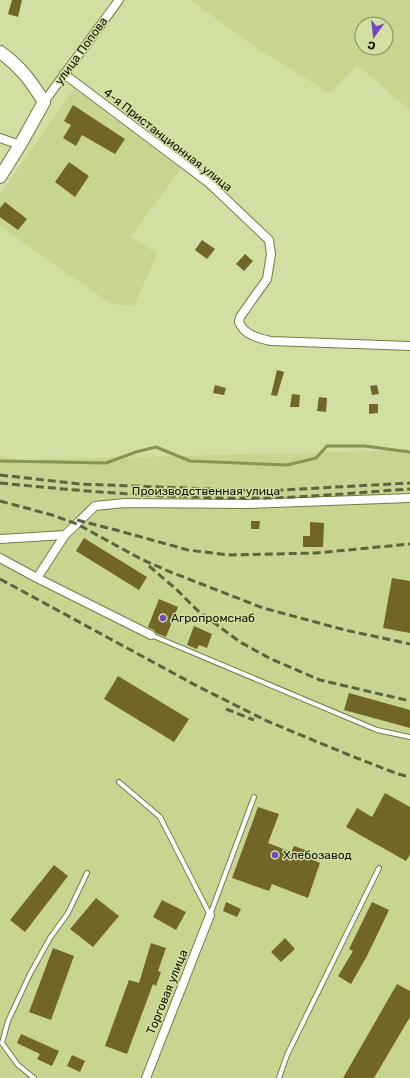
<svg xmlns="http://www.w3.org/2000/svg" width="410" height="1078" viewBox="0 0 410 1078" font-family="Rubik,sans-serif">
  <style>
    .built { fill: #c7d591; fill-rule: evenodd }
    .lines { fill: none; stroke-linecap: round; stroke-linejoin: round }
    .stream { stroke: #879455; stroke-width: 3 }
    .building { fill: #716528 }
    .lane-casing { stroke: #717c43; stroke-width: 6 }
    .street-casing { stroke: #717c43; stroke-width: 10 }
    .secondary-casing { stroke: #717c43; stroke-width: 14 }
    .lane { stroke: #fff; stroke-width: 4 }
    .street { stroke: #fff; stroke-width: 8 }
    .secondary { stroke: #fff; stroke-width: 12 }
    .rail { stroke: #5c633f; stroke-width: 3; stroke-dasharray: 8 4; stroke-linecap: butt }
    .poi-dot { fill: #7647bf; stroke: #d2dfa2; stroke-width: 1.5 }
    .labels { text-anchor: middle; stroke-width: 3; stroke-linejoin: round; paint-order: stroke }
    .street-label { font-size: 12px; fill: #101400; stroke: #d2dfa2 }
    .poi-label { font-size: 12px; fill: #101400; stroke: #d2dfa2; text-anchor: start }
  </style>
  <rect width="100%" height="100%" fill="#d2dfa2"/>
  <path class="built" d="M191 0H410V110L357 65 329 93 246 41ZM362 24H386V48H362Z
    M74 89 181 169 131 236 157 254 134 306 111 304 0 226V194Z
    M410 450V1078H0V456L20 460Z"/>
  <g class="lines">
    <path class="stream" d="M0 461 106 463 136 452 156 447 190 461 287 465 316 458 327 446H365L410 452"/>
  </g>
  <path class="building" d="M12 0H22L18 17 8 14Z
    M73 105 125 139 115 154 82 135 76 146 63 138 71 125 64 121Z
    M69 162 89 176 75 197 55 182Z
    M5 202 27 219 18 230 0 217V208Z
    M202 240 215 249 207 259 195 250Z
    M245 254 253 261 244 271 236 264Z
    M277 370 284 372 277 396 271 395Z
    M215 385 226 388 224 395 213 393Z
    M377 385 379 394 372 395 370 386Z
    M292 394 300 395 299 407H290Z
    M319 397 327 398 326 412 317 411Z
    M369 404H378V413L369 414Z
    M251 521H260L259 529H251Z
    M310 522 324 523 323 547H303V536H310Z
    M84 538 147 577 139 590 76 551Z
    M392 578 410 581V633L383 628Z
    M159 599 178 607 166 637 156 633 154 630 148 627Z
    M194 626 212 634 207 648 199 645 197 649 187 645Z
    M118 676 189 719 174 742 104 699Z
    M349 693 410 710V728L344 710Z
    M385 793 410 807V855L406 861 346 827 357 808 372 817Z
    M258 807 279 814 268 843 291 852 294 846 311 852 308 858 320 863 308 898 272 884 269 891 232 878Z
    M54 865 68 876 25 932 10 920Z
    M96 898 119 916 93 947 70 929Z
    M162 900 186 912 176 930 153 917Z
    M226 902 241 909 237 917 223 911Z
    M372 902 389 910 367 956 351 984 338 976 353 951 349 949Z
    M285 938 295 949 281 962 271 952Z
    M151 943 166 948 158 971 161 972 156 986 153 984 127 1054 105 1046 129 980 139 983Z
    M53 948 74 956 51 1020 29 1012Z
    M397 984 410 991V1017L374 1078H343Z
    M21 1034 59 1051 52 1066 37 1059 40 1054 17 1043Z
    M72 1055 85 1061 80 1072 67 1066Z"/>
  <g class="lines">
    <defs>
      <path id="lane" d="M151 635 377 730 410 737
        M119 782 160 817 210 915
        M210 915 254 797
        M34 1078 18 1065 2 1043 8 1021 30 974 50 938 68 913 87 873
        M279 1078 287 1055 379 868"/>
      <path id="street" d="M64 74 209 183 269 240 271 254 267 279 240 317 239 322C244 335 258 338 271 341L410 346
        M44 102 119 0
        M0 138 20 145
        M0 539 65 535
        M0 558 37 578 151 635
        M37 578 65 535 95 506 125 503 246 504 410 498
        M146 1078 210 915"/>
      <path id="secondary" d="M0 52C20 66 31 81 44 102L20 145 0 177"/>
    </defs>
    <use href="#lane" class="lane-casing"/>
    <use href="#street" class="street-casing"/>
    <use href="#secondary" class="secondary-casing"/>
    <use href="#lane" class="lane"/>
    <use href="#street" class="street"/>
    <use href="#secondary" class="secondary"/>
    <path class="rail" d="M0 475 80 484 264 491 410 483
      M0 483C89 492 178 499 267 498 315 497 363 492 410 489
      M0 501 52 515 77 524 141 559 168 571 263 608 345 630 410 644
      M77 520 116 530 188 550 228 555 316 553 410 544
      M149 566 176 589 197 610 240 642 271 659 320 680 410 701
      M0 579 197 686 267 721 349 755 398 774 410 777
      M226 709 254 720"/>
  </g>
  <g class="poi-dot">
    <circle cx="163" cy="618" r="4"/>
    <circle cx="275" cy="855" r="4"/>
  </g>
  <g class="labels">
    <g class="street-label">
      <text transform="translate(81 51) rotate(-54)" y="4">улица Попова</text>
      <text transform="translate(168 140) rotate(38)" y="4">4-я Пристанционная улица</text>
      <text x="206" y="495">Производственная улица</text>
      <text transform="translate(167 992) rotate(-68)" y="4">Торговая улица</text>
    </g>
    <g class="poi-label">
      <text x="171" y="622">Агропромснаб</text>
      <text x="283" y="859">Хлебозавод</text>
    </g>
  </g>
  <g transform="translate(374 36) rotate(195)"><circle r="19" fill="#d2dfa2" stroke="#848e61"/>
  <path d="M0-3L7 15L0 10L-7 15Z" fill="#7647bf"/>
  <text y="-6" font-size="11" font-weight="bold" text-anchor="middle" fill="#101400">С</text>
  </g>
</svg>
